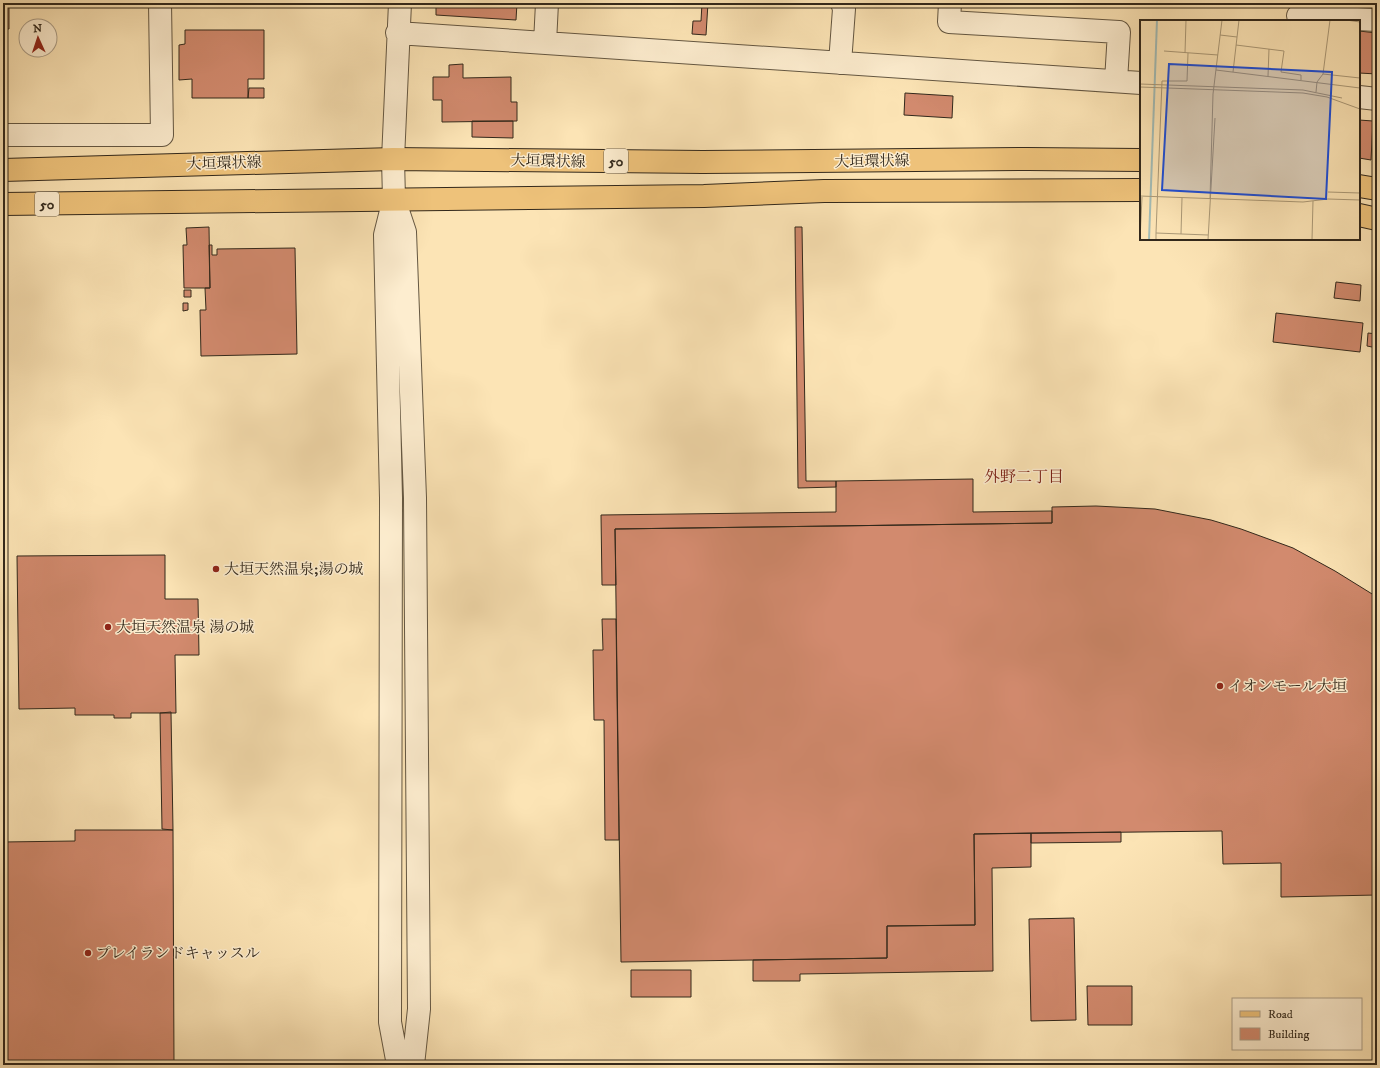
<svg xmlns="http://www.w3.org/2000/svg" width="1380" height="1068" viewBox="0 0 1380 1068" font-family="'IM FELL DW Pica','Noto Serif JP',serif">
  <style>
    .building { fill: #d28a6e; stroke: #32281b }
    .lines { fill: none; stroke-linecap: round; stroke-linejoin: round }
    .minor-casing { stroke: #645742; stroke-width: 24 }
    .major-casing { stroke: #32281b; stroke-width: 24 }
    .minor { stroke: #fdedcf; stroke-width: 22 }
    .major { stroke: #eec27a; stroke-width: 22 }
    .poi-dot { fill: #8f2418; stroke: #fdedcf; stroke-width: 1.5 }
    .labels { text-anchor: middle; stroke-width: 3; stroke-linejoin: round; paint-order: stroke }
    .shield { fill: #fdedcf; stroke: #6f6351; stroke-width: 1 }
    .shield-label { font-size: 14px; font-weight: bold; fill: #32281b }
    .street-label { font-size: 15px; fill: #32281b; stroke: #fdedcf }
    .poi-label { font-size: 15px; fill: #32281b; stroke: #fdedcf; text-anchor: start }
    .neighbourhood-label { font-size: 16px; fill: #7a1f14; stroke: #fdedcf }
    .inset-river { fill: none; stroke: #a2bcb7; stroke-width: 2 }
    .inset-road { fill: none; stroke: #ab9977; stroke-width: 1 }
    .view { fill: #1d4ed8; fill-opacity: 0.15; stroke: #1d4ed8; stroke-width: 2 }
    .inset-edge { fill: none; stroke: #32281b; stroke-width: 2 }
  </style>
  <rect width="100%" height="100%" fill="#fce4b5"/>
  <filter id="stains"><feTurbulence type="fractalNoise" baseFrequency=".005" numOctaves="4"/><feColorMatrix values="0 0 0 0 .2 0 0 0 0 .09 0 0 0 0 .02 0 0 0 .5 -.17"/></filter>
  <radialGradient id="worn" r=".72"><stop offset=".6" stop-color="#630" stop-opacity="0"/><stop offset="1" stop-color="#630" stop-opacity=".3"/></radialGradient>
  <path class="building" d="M436 3H517L516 20 436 15Z
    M702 3H708L706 35 692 34 693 21H701Z
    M1336 3H1377V8L1336 5Z
    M3 7H9V29H3Z
    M185 30H264V79H248V98H192V79L179 80V45L185 44Z
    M1359 31 1377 33V74L1359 73Z
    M463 64V78L511 77V102H517V121L442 122V100H433V77H449V65Z
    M249 88H264V98H248Z
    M905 93 953 96 952 118 904 115Z
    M1359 120 1373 121 1371 160 1359 158Z
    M472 121H513V138L472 137Z
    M209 227 210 288H184L183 245H187L186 228Z
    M795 227H802L806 481H836V487L798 488Z
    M209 245H212V255H217V249L295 248 297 354 201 356 200 310H206L205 288H210Z
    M1336 282 1361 285 1360 301 1334 298Z
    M184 290H191V297H184Z
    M183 303H188V310L183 311Z
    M1276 313 1363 323 1360 352 1273 342Z
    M1368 333 1377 334V348L1367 346Z
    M973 479V512L1052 511V523L615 529 616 585H602L601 515 836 512V481Z
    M1096 506 1155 509 1211 520 1241 529 1293 548 1335 571 1377 597V895L1281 897V863L1223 864 1222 831 974 834 975 925 887 926V958L621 962 615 529 1052 523V507Z
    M165 555V599H198L199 655H175L176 713H131V718H114V715H75V708L19 709 17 556Z
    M602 619H616L619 840H605L604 720H594L593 650H603Z
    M171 712 173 830 162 829 160 713Z
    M75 830H173L174 1065H3V842L75 841Z
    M1121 832V842L1031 843V833Z
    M1031 833V867L992 868 993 971 800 974V981H753V960L887 958V926L975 925 974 834Z
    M1074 918 1076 1020 1031 1021 1029 919Z
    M631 970H691V997H631Z
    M1087 986H1132V1025H1088Z"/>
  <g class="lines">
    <defs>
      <path id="minor" d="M400 3 393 159 394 199 405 232 415 498 419 1009 413 1065
        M950 3 949 22 1119 32 1116 81
        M1298 16 1377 20
        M397 33 1141 83
        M545 43 547 3
        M840 63 844 9 842 3
        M1359 97 1377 99
        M3 135H162L160 3
        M394 199 385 235 391 498 390 1022 398 1065"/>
      <path id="major" d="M3 170 393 159 703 162 1028 159 1141 160
        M1359 186 1377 189
        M3 204 704 196 824 191 1141 190
        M1359 215 1377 219"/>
    </defs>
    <use href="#minor" class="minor-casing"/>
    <use href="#major" class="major-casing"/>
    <use href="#minor" class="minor"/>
    <use href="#major" class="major"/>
  </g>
  <g class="poi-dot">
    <circle cx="216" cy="569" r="4"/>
    <circle cx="108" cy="627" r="4"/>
    <circle cx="1220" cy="686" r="4"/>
    <circle cx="88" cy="953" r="4"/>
  </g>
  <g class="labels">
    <g class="shield">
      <rect x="604" y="149" width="24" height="24" rx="3"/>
      <rect x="35" y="192" width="24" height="24" rx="3"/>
    </g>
    <g class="shield-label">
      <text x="616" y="166">50</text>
      <text x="47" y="209">50</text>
    </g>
    <g class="street-label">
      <text transform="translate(548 161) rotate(1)" y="5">大垣環状線</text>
      <text transform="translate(872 161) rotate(-1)" y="5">大垣環状線</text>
      <text transform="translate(224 163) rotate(-2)" y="5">大垣環状線</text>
    </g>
    <g class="poi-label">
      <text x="224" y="574">大垣天然温泉;湯の城</text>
      <text x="116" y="632">大垣天然温泉 湯の城</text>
      <text x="1228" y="691">イオンモール大垣</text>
      <text x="96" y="958">プレイランドキャッスル</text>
    </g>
    <g class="neighbourhood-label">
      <text x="1024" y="482">外野二丁目</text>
    </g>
  </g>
  <g transform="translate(1140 20)">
    <rect width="220" height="220" fill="#fce4b5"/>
    <path class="inset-river" d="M9 220 17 0"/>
    <path class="inset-road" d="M206 0 220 2M80 15 97 17M96 25 144 31 141 52 161 55V60M24 31 78 35M45 33 46 0M76 50 220 68M93 52 99 0M183 54 220 58M128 56 129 29M0 64 163 70 202 78M0 67 163 73 187 77 220 89M176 72 177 62 183 54 190 0M188 172 220 173M0 176 163 182 188 179 220 180M70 179 73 74 82 0M16 213 22 61H47L48 33M41 214 42 178M0 220 2 177M16 220V213L68 215M68 220 75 98M172 220 173 181"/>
    <path class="view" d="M29 44 192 52 186 179 22 170Z"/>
    <rect width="220" height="220" class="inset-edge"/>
  </g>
  <rect width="1380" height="1068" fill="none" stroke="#fce4b5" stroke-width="16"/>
  <rect x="4" y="4" width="1372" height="1060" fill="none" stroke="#32281b" stroke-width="2"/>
  <rect x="8" y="8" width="1364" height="1052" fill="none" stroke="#32281b"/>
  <rect x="1232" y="998" width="130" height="52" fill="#fdedcf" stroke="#ac9e87"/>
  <rect x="1240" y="1011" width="20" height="6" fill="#eec27a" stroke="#ac9e87"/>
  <text x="1268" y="1018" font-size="12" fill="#32281b">Road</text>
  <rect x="1240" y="1028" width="20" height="12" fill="#d28a6e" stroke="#ac9e87"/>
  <text x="1268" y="1038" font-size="12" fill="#32281b">Building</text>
  <g transform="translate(38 38) rotate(357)"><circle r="19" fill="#fdedcf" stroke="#ac9e87"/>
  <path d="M0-3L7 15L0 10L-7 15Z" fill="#8f2418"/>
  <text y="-6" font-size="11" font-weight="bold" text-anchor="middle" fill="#32281b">N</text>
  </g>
  <rect width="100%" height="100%" filter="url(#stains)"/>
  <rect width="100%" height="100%" fill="url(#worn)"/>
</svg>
